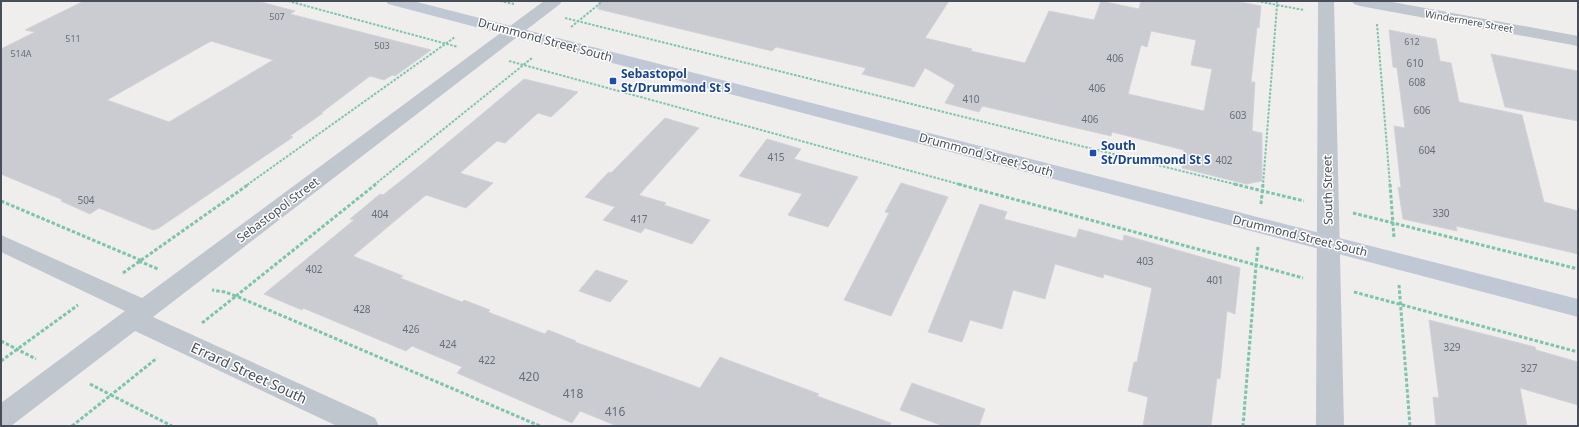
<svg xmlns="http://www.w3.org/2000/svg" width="1579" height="427" viewBox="0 0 1579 427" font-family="'Noto Sans',sans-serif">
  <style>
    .building { fill: #caccd2; stroke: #d2d3d8; fill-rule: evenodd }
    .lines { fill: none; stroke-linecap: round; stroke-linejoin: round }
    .path-far1 { stroke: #79c6aa; stroke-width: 2; stroke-dasharray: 2.5 1.5; stroke-linecap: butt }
    .path { stroke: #79c6aa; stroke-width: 3; stroke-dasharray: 3.5 2; stroke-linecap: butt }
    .street { fill: #bfc6ce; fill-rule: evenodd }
    .secondary { fill: #c1c8d5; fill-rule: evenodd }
    .transit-dot { fill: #1a4fb4; stroke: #fff; stroke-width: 1.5 }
    .labels { text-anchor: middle; stroke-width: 3; stroke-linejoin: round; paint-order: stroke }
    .far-number-label { font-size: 9px; fill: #686e77 }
    .far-street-label { font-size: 10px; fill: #474e59; stroke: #fff }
    .number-label { font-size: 10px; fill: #686e77 }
    .street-label { font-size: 12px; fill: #474e59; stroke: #fff }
    .transit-label { font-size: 12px; font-weight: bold; fill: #164399; stroke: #fff; text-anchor: start }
    .near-number-label { font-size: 12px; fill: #686e77 }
    .near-street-label { font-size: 14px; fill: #474e59; stroke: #fff }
  </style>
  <rect width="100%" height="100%" fill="#f0eded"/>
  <path class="building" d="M84 1H257L295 11 290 14 431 50 395 76 392 75 384 80 370 76 321 113H323L290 136 293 137 159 228 153 230 99 208 90 214 61 201 63 200 1 174V49L35 32 25 30ZM211 41 273 60 169 122 107 100Z
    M599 1H949L925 38 972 49 971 51 1025 63 1049 11 1094 20 1101 1 1139 9 1141 1H1235L1261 6 1259 28 1257 27 1251 82H1255L1252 131 1262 133V181L1246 184 1182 168 1184 150 1112 132 1111 136 982 106 979 112 945 103 955 85 925 68 914 87 862 74 866 68 776 47 772 51 598 9ZM1151 31 1196 40 1191 65 1212 69 1204 111 1128 94 1141 45 1147 47Z
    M1389 30 1436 39 1440 61 1451 63 1459 102 1522 115 1544 202 1578 211V254L1456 226 1457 231 1403 219 1398 187 1401 188 1394 126 1405 128 1397 68 1393 67Z
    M1491 54 1578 71V121L1505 107Z
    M524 79 578 92 551 117 538 113 505 143 497 141 460 173 493 183 466 208 426 195 353 256 403 276 400 278 462 302 464 300 490 310 488 312 545 334 548 330 576 341 575 342 700 388 720 357 819 394 817 396 891 423 890 426H617L580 411 572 423 457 373 462 367 412 346 406 351 303 308 302 310 264 294 354 220 350 219 380 194 383 195 422 164Z
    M665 118 699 128 639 195 666 203 664 205 710 220 692 244 645 228 641 233 603 220 615 207 585 197 609 172 611 173Z
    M767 139 801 149 794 159 858 177 828 227 788 215 802 194 739 176Z
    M901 183 948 197 891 316 844 300 889 213 885 212Z
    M980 204 1007 212 1004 219 1076 238 1079 229 1123 241 1124 235 1240 268 1235 314 1227 311 1220 379 1217 378 1211 426H1143L1148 397 1128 391 1134 362H1137L1152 288 1104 274 1103 278 1055 264 1045 299 1013 290 1002 329 970 320 962 342 928 332Z
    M596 270 628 281 610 302 579 291Z
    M1429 320 1535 347 1536 350 1578 362V405L1520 388 1527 426H1436L1433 397 1439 398Z
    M912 383 985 409 979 426H943L900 410Z"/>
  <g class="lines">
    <path class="path-far1" d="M288 1 458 47
      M500 1 514 4
      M1257 1 1277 5 1263 185
      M1277 1V5L1304 10
      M565 18 1238 185
      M1377 24 1390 185
      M571 27 603 1
      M509 61 962 185
      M247 185 455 37
      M374 185 532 58"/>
    <path class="path" d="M376 184 236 296 540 426
      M958 184 1256 265 1243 426
      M1234 184 1304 201
      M1390 184 1394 238
      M1 201 140 260
      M1261 204 1263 184
      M1353 213 1578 269
      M1258 247 1256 265 1303 278
      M139 261 158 269
      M123 273 249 184
      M1399 285 1410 426
      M1354 292 1578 352
      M202 323 236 296 225 292 212 290
      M1 341 36 359
      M1 361 78 305
      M90 384 111 395 157 358
      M72 426 111 395 172 426"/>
    <path class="street" d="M544 1H562L560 4 153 317 375 418 379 426H337L135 331 11 426H1V403L125 311 1 252V235L142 298Z
      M1318 1H1334L1344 426H1316Z
      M1352 1H1387L1578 36V46L1360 6 1354 4Z"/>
    <path class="secondary" d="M386 1H413L1578 299V317L388 4Z"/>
  </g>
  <g class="transit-dot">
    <rect x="609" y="77" width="8" height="8" rx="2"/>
    <rect x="1089" y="149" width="8" height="8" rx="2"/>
  </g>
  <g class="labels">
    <g class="far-number-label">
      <text x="277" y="20">507</text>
      <text x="73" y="42">511</text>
      <text x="1412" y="45">612</text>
      <text x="382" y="49">503</text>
      <text x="21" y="57">514A</text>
    </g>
    <g class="far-street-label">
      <text transform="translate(1469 21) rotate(10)" y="4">Windermere Street</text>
    </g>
    <g class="number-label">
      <text x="1115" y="62">406</text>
      <text x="1415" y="67">610</text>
      <text x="1417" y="86">608</text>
      <text x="1097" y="92">406</text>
      <text x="971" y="103">410</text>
      <text x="1422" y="114">606</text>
      <text x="1238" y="119">603</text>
      <text x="1090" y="123">406</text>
      <text x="1427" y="154">604</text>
      <text x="776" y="161">415</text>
      <text x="1224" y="164">402</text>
      <text x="86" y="204">504</text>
      <text x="1441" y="217">330</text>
      <text x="380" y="218">404</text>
      <text x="639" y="223">417</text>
      <text x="1145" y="265">403</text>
      <text x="314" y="273">402</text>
      <text x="1215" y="284">401</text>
      <text x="362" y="313">428</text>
      <text x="411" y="333">426</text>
      <text x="448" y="348">424</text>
      <text x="1452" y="351">329</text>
      <text x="487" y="364">422</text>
      <text x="1529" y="372">327</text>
    </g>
    <g class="street-label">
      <text transform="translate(545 40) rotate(15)" y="4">Drummond Street South</text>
      <text transform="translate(986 155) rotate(15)" y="4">Drummond Street South</text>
      <text transform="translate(1328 190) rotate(-91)" y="4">South Street</text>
      <text transform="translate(278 210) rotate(-37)" y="4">Sebastopol Street</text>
      <text transform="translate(1300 236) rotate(14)" y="4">Drummond Street South</text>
    </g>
    <g class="transit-label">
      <text x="621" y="78">Sebastopol<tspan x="621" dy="14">St/Drummond St S</tspan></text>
      <text x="1101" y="150">South<tspan x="1101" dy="14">St/Drummond St S</tspan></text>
    </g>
    <g class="near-number-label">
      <text x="529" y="381">420</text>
      <text x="573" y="398">418</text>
      <text x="615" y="416">416</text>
    </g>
    <g class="near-street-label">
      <text transform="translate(249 373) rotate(25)" y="5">Errard Street South</text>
    </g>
  </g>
  <rect width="1579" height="427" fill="none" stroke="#474e59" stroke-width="4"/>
</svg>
